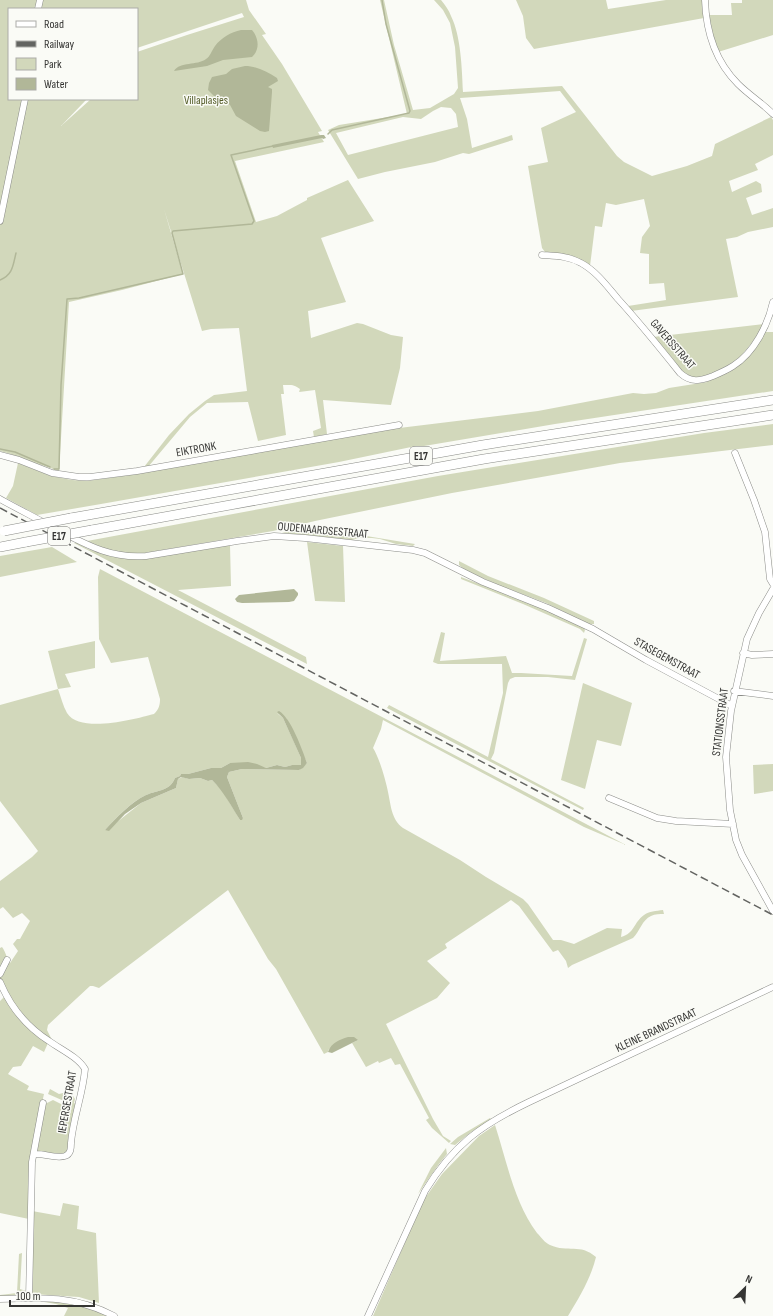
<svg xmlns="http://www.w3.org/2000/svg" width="773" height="1316" viewBox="0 0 773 1316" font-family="'Sofia Sans Condensed',sans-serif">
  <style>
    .green { fill: #d2d8bb; fill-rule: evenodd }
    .water { fill: #b1b798 }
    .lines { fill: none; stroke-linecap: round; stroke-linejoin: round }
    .stream { stroke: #b1b798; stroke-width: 1.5 }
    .minor-casing { stroke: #8b8c88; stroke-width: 7 }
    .highway-casing { stroke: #8b8c88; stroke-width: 10 }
    .minor { stroke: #fff; stroke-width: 6 }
    .highway { stroke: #fff; stroke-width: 9 }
    .rail { stroke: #636461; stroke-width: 1.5; stroke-dasharray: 8 4; stroke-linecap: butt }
    .highway-bridge-casing { stroke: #8b8c88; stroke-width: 10; stroke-linecap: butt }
    .highway-bridge { stroke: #fff; stroke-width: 9 }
    .labels { text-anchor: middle; stroke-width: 3; stroke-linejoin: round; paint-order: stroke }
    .shield { fill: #fafbf6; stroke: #70706e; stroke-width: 1 }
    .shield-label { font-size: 11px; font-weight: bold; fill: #353533 }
    .park-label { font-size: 12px; fill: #555d2a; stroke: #fafbf6 }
    .street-label { font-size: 12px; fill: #353533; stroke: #fafbf6 }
  </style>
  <rect width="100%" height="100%" fill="#fafbf6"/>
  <path class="green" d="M0 0H246L249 10 266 34 262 35 282 64 322 131 318 132 324 142 235 161 256 222 277 216 307 200V198L348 180 374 221 321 238 346 302 308 311 311 338 357 323 363 324 391 335 403 337 400 368 391 405 323 400 327 434 314 437 313 431 321 428 315 390 299 392 300 389C294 384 290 385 283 385L284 394H281L286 435 258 441 248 402 207 403 190 417 148 467H144L169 435 189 414 205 401 214 395 247 391 239 328 211 329 202 331 164 209 183 274 122 290 69 302 59 472C51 467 43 466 34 463 23 459 12 454 0 451ZM9 9H137V48L242 13 244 17 187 35 137 52V99H91L61 126 87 99H9Z
    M380 0H384L394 45 413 110 430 108 454 94 458 88 455 47 450 23 443 10 434 0H441C445 5 449 10 451 16 461 36 462 69 463 92L562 86 617 156 624 162 652 176 687 166 712 156 715 144 771 117 773 120V155L755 164 758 170 729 181 732 192 756 181 761 184 762 192 746 198 752 215 773 208V227L748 232 737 237 726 239 738 297 631 311 628 306 666 300 664 283 649 284V254L640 253 642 237 650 226 644 199 616 205 606 203 602 227 595 226 590 266 555 253 545 252 542 248 528 166 548 162 541 128 576 112 560 91 460 98 467 119 472 148 512 135 513 140 469 154 463 153 435 162 385 172 358 179 328 130 339 125 407 114ZM441 107 451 108 456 114 458 127 348 155 336 133 403 117 421 119 433 111Z
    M516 0H606L608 9 666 0H703L704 18 534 49 526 38 523 16Z
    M742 0H773V35L718 52 710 27 709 15H732L731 3H742Z
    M764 324 755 339 736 362 713 374 696 379 685 374 653 337Z
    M765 332H773V391L555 424 424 446H416L339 462 101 504 37 515 6 498 13 486 18 463 51 476 72 480 87 481 130 475 391 429 538 411 633 393 644 394 656 393 669 388 707 382 708 379 730 370Z
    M773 424V445L620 463 452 493 315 521 273 531 145 553H121L103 548 87 541 438 476 704 433Z
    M293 530 354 534 415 544 413 546 396 544 380 539 372 538H359L352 540 282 533Z
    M307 542 343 546 345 602 315 601Z
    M74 543H77L88 549 111 556 131 559H146L230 545 231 586 178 590 306 657 307 664Z
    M52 547 77 562 0 577V556Z
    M459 561 488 576 544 598 594 621V624H588L546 603 498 585 465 570 459 565Z
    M100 569 626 845 584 827 383 720 381 729 373 748C379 757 386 781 388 792 391 805 391 819 403 828L460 860 486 877 523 899 528 904 553 940H561L574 944 607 928 622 929 621 937C635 933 633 923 644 915 649 911 656 911 663 910L664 914C660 914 655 914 651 916 642 920 640 931 633 938L572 965 568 968 566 961 558 950 553 952 519 906 511 900 445 944 447 948 427 961 450 983 437 998 386 1024 433 1119 443 1136 451 1141 449 1143 432 1128 426 1120 429 1118 400 1064 395 1065 391 1058 379 1063 378 1061 366 1067 352 1043 358 1040 329 1049 328 1052 324 1054 276 969 268 959 228 890 99 988 93 986H90L48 1025 47 1030 52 1040 47 1039 20 1014 0 980V948L2 947C6 952 7 960 10 963L18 951 13 944 17 939H20L30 921 22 913 13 918 3 907 0 909V881L32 857 38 851 0 801V705L58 689 48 651 95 641V668L65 674 71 687 58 689C61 697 63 706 67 713 80 734 135 719 154 714 159 709 160 705 160 699L148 657 111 663 99 639 98 577ZM277 713 286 718 307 763 299 770 242 769 229 772 227 777 243 818 240 820 222 790 212 780 208 781 200 778 189 779 182 777 178 779 176 788 141 803 107 830H105C117 817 131 802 146 795 158 790 170 791 175 778L180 776 181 774H188L211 768H221L230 763 266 768 277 765 285 767 292 765H301V758L294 742 283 718Z
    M461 577 548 610 584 627 585 630 584 633 580 629 523 604 461 579Z
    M441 632 445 633 440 661 506 656 512 673H521L572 676 584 638 587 639 575 680 548 677H515L510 679 508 683 494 753 491 759 584 808 583 810 387 708 389 705 488 757 503 693 502 664H438L433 662Z
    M583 683 632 703 621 746 597 740 585 789 561 780Z
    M773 764V791L754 794 753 765Z
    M5 996 48 1043 44 1052 33 1046 21 1066 13 1067 8 1074 29 1086 27 1090 44 1094 33 1143 29 1219 0 1213V1001Z
    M50 1089 59 1094 63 1093 73 1096 75 1099 74 1103 77 1104 68 1151 62 1155 36 1151 45 1104 53 1100 61 1104H63L64 1101 48 1094Z
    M490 1118 491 1119 470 1133 455 1145 450 1144 458 1137Z
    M495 1125C507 1162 514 1202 537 1233 541 1237 545 1243 550 1245 568 1253 580 1243 596 1257 591 1278 579 1298 568 1316H373L423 1201 442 1174 479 1136Z
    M446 1148 447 1154 439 1164 418 1194 431 1168Z
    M63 1203 79 1206 77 1229 96 1233 99 1303 79 1297 32 1294 31 1258 32 1211 60 1216Z
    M22 1253 20 1289 26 1291V1295L25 1296 0 1298V1295L17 1293 19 1254Z
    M44 1300 77 1304 111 1316H64L68 1308 56 1304 44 1302Z"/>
  <path class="water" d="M241 30H252C259 38 260 50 252 57L223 60 207 66 174 71C180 61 197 66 206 59 210 57 212 50 215 46 221 38 231 32 241 30Z
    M245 66C257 66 267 72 277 78L278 81 268 87 272 89V92C271 105 270 119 269 131L265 132 260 131 236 116 230 105 222 100 215 97 208 90 209 83 212 77 226 74 232 69Z
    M321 135H324L326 138 323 139 322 138 273 148 272 145Z
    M294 589 298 593V595L294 601 289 602 242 603 237 602 235 599 239 595Z
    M279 711C291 718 302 749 307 763L303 768 299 770 242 769 229 772 227 777 243 818 242 820H240C231 806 224 792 212 780L208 781 200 778 189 779 181 777 178 779 176 788 141 803 125 814 109 831 105 830C116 818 131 802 146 795 158 790 170 791 175 778L180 776 181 774H188L211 768H221L230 763 248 762 257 764 266 768 277 765 285 767 292 765H301V758L283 718 277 712Z
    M348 1037H354L358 1040 332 1053 328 1052C332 1042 339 1040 348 1037Z"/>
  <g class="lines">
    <path class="stream" d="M328 134 332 130 409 113 410 111 386 24 382 0
      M0 280C13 275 13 265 16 253
      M0 449 15 452 50 467
      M54 469H59L61 385 67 299 79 298 183 274 172 233 173 231 252 224 254 221 231 155 273 146"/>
    <defs>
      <path id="minor" d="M705 0C706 32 715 61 738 84 749 95 762 103 773 114
        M38 9 40 0
        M0 221 25 99
        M542 255C555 256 569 256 581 263 596 271 607 286 618 299 640 323 660 348 680 373 691 383 700 381 713 376 720 373 727 370 733 366 754 353 768 325 773 302
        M735 453 754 500 765 532 770 579 773 584
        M0 455 19 460 52 473 79 477H90L137 471 399 425
        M0 499C18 509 36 518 54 528 85 544 110 559 146 556L237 541 274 536 305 538 413 550 425 553 483 582 548 608 593 629 646 660 732 706
        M773 589 759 613 747 639 731 711 726 757 730 810 736 840 742 855 773 911
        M743 653 752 655 773 654
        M734 691 773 696
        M609 798 657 818 676 821 733 824
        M0 974 7 960
        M0 982C10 1006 27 1027 49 1041 60 1049 78 1057 85 1069 83 1094 73 1118 71 1143 71 1148 71 1154 65 1156 55 1159 44 1153 34 1154
        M29 1298 32 1162 43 1103
        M0 1299C42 1297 76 1296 114 1316
        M368 1316 425 1191C453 1145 481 1125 529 1102L773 987"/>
      <path id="highway" d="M71 518 483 445 773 400
        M92 530 484 459 773 415
        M0 547 26 542"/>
    </defs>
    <use href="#minor" class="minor-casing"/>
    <use href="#highway" class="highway-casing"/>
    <use href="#minor" class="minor"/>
    <use href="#highway" class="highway"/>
    <path class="rail" d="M0 508 773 915"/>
    <defs>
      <path id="highway-bridge" d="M4 531 71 518
        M26 542 92 530"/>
    </defs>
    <use href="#highway-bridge" class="highway-bridge-casing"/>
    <use href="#highway-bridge" class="highway-bridge"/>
  </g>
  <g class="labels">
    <g class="shield">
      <rect x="410" y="447" width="22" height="18" rx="3"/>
      <rect x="48" y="527" width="22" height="18" rx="3"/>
    </g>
    <g class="shield-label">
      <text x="421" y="460">E17</text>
      <text x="59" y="540">E17</text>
    </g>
    <g class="park-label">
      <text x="206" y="104">Villaplasjes</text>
    </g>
    <g class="street-label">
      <text transform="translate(673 344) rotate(49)" y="4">GAVERSSTRAAT</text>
      <text transform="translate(196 449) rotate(-10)" y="4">EIKTRONK</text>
      <text transform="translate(323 530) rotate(5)" y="4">OUDENAARDSESTRAAT</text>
      <text transform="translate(667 658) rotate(29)" y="4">STASEGEMSTRAAT</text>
      <text transform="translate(720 722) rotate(-83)" y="4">STATIONSSTRAAT</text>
      <text transform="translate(656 1030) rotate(-25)" y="4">KLEINE BRANDSTRAAT</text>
      <text transform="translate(67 1102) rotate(-80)" y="4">IEPERSESTRAAT</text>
    </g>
  </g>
  <rect x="8" y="8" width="130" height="92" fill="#fafbf6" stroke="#abaca8"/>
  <rect x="16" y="21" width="20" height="6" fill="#ffffff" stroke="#abaca8"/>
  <text x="44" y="28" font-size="12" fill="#353533">Road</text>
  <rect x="16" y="41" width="20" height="6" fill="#636461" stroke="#abaca8"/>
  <text x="44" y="48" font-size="12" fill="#353533">Railway</text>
  <rect x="16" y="58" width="20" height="12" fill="#d2d8bb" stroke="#abaca8"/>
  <text x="44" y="68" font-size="12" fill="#353533">Park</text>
  <rect x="16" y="78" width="20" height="12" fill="#b1b798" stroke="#abaca8"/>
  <text x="44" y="88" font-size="12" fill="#353533">Water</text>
  <g transform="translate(745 1288) rotate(24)" stroke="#fafbf6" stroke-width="3" paint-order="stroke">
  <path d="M0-3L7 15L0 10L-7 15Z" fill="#353533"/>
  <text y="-6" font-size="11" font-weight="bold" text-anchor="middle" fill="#353533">N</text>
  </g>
  <path d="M10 1300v6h84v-6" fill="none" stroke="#353533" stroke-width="2"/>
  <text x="16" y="1300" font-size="12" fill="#353533" stroke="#fafbf6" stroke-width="3" paint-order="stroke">100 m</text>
</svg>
